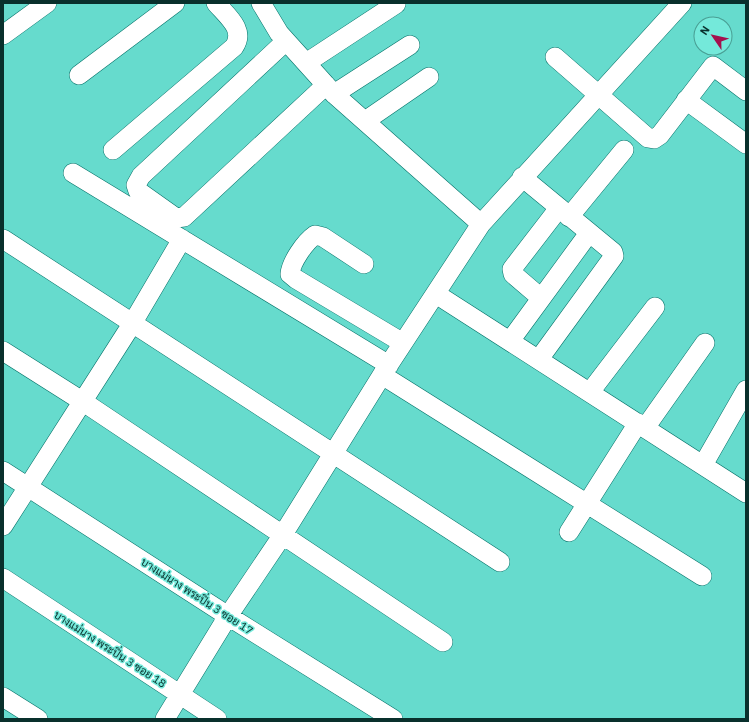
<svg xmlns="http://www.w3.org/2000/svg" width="749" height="722" viewBox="0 0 749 722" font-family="'IBM Plex Sans',Sarabun,sans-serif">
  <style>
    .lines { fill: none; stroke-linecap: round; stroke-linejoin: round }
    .minor-casing { stroke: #037168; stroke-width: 20 }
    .minor { stroke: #fff; stroke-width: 19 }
    .labels { text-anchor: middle; stroke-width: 3; stroke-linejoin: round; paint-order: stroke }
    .street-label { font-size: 11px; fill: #09302c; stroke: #74e9da }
  </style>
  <rect width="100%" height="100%" fill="#66dbcd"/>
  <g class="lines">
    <defs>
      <path id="minor" d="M261 3 279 33 334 94 481 224
        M3 35 47 3
        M286 41 141 176 136 185 138 191 176 218 184 217 326 85
        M555 57 648 138 654 139 660 135 713 66 746 91
        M306 63 396 4
        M79 75 175 3
        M334 94 410 45
        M686 100 746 144
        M365 121 429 77
        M113 150 234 47C246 30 227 16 216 3
        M73 173 389 365
        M522 177 613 252 614 256 539 359
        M569 217 624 150
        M3 239 500 562
        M364 264 323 237 315 235C305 242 291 262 290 274L296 279 403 343
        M436 294 746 493
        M541 298 513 274 512 269 559 208
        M510 341 589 233
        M3 351 82 401 443 642
        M382 375 702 576
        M590 392 655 307
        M645 428 705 343
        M703 465 746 390
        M3 471 228 616 393 719
        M3 526 132 324 182 239
        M569 532 638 423
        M3 578 217 719
        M3 697 38 719
        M165 719 228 616 282 536 382 375 481 224 682 3"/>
    </defs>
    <use href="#minor" class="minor-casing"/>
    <use href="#minor" class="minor"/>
  </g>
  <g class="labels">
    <g class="street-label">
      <text transform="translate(197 596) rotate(33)" y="4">บางแม่นาง พระปิ่น 3 ซอย 17</text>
      <text transform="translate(110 649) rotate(33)" y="4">บางแม่นาง พระปิ่น 3 ซอย 18</text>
    </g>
  </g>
  <rect width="749" height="722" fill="none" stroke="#09302c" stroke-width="8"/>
  <g transform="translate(713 36) rotate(304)"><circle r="19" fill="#74e9da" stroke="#499f94"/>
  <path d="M0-3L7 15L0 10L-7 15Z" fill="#a4104d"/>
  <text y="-6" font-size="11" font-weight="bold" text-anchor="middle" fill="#09302c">N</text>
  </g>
</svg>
